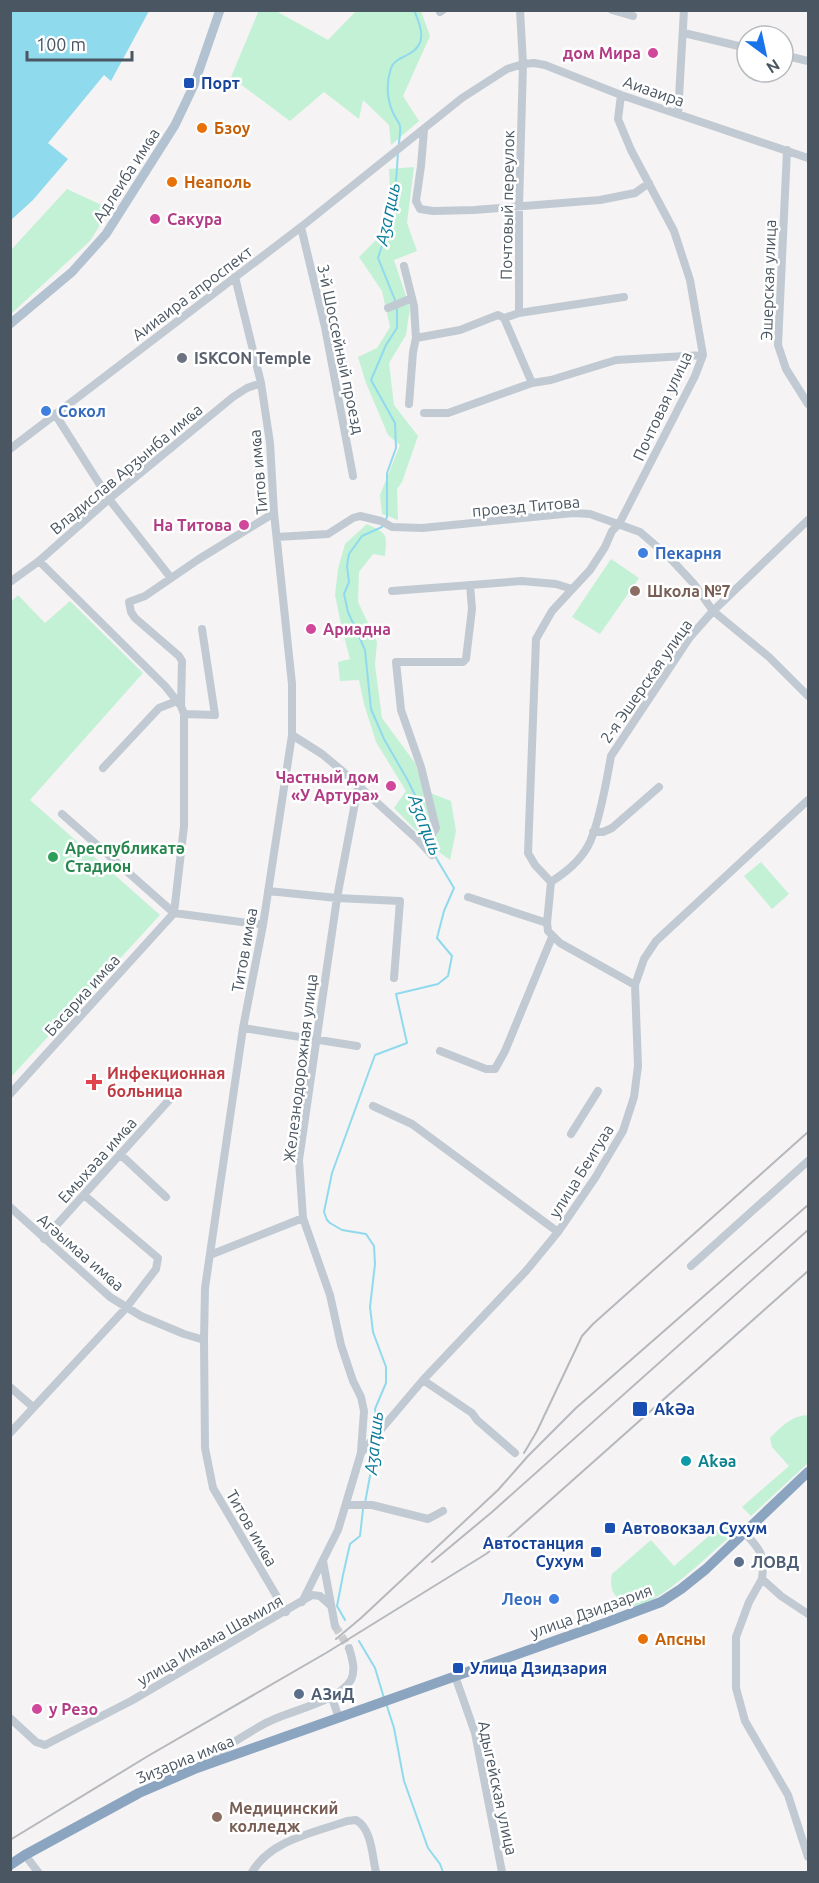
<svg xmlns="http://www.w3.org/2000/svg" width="819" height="1883" viewBox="0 0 819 1883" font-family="Ubuntu,sans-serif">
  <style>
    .green { fill: #c3f1d5 }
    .water { fill: #90daee }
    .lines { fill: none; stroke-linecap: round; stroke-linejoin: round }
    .stream { stroke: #90daee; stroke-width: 2 }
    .minor-tunnel { stroke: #caccce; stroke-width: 8; stroke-dasharray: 8 4; stroke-linecap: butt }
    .minor { stroke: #c1cad2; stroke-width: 8 }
    .major { stroke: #b3c2d1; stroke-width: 9 }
    .highway { stroke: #8ba5c1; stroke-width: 10 }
    .rail { stroke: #b5b8bd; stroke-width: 2 }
    .hotel-dot { fill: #d1479c; stroke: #fff; stroke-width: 2 }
    .transit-dot { fill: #1a4fb4; stroke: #fff; stroke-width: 2 }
    .food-dot { fill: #e8710a; stroke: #fff; stroke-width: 2 }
    .worship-dot { fill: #6b7280; stroke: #fff; stroke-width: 2 }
    .shop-dot { fill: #3f7fe0; stroke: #fff; stroke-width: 2 }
    .education-dot { fill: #8d6e63; stroke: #fff; stroke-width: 2 }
    .leisure-dot { fill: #2e9e5b; stroke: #fff; stroke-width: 2 }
    .health-dot { fill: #e0444e; stroke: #fff; stroke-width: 2 }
    .culture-dot { fill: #0f9aa8; stroke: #fff; stroke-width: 2 }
    .service-dot { fill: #5c6f8a; stroke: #fff; stroke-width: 2 }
    .labels { text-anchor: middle; stroke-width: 5; stroke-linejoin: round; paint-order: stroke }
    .hotel-label { font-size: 16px; font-weight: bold; fill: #b23c85; stroke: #fff; text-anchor: end }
    .transit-label { font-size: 16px; font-weight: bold; fill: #164399; stroke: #fff; text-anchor: start }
    .street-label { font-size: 16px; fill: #4a5661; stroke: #fff }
    .food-label { font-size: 16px; font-weight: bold; fill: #c56008; stroke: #fff; text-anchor: start }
    .worship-label { font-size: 16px; font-weight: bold; fill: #5b616d; stroke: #fff; text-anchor: start }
    .shop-label { font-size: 16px; font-weight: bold; fill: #366cbe; stroke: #fff; text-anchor: start }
    .education-label { font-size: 16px; font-weight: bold; fill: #785e54; stroke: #fff; text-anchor: start }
    .leisure-label { font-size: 16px; font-weight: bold; fill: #27864d; stroke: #fff; text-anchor: start }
    .health-label { font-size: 16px; font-weight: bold; fill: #be3a42; stroke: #fff; text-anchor: start }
    .culture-label { font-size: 16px; font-weight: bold; fill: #0d838f; stroke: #fff; text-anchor: start }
    .service-label { font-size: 16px; font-weight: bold; fill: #4e5e75; stroke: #fff; text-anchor: start }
    .water-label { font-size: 18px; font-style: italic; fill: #0c7c9b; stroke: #fff }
  </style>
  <rect width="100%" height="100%" fill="#f5f3f3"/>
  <path class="green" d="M259 10 276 11 328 40 356 11H421L430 36 403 96 419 121 391 145 389 125 363 100 359 119 324 92 290 121 231 77Z
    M414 167 407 223 417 251 394 260 410 308 406 335 389 363 394 405 418 436 402 482 397 489 398 520 382 514 380 495 400 445 388 435 366 383 358 357 377 348 390 327 382 291 359 257 377 239 390 191 389 169Z
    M67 189 110 209 90 241 11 314V250Z
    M367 524C388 535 387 532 385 556L373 554 359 572 358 602 377 642 375 665 382 718 415 763 425 791 451 801 456 831 450 860 431 846 394 808 406 791 376 742 364 704 359 680 340 681 338 662 350 659 342 629 335 595 338 569 345 544Z
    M611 559 639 578 600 634 572 617Z
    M18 595 45 623 70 601 143 673 30 800 160 915 11 1077 10 603Z
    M761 862 789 894 772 909 744 876Z
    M808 1415V1463L751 1516 742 1507 789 1466 772 1447 770 1438C782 1426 791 1416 808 1415Z
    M724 1523 734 1533C713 1551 662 1602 636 1606 630 1607 623 1603 619 1599 611 1593 610 1583 612 1574L651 1540 674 1566Z"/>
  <path class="water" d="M11 10 149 11 111 81 104 75 48 143 68 159 33 200 11 220Z"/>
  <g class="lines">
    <path class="stream" d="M399 144C399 139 401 131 400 126 399 122 395 117 393 113 387 99 386 83 391 68 394 60 402 58 409 54 428 44 421 26 414 10
      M398 153 395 196 388 227 378 258 397 305V328L386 345 371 380 395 423 396 448 387 473V517L382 527 362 536 349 554 347 566 349 582 344 594 348 612 365 650 371 709 384 739 407 779 416 797 426 834
      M428 839 432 851
      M378 1429 375 1409 386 1383V1367L373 1332 370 1307 375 1264 374 1246 366 1234 342 1230 330 1223 327 1220 324 1212 332 1173 375 1055 407 1043 396 994 438 984 448 976 452 956 437 938 444 911 454 888 435 856
      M365 1503 377 1438
      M345 1620 337 1606 343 1575 350 1544 360 1536 363 1509
      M359 1641 375 1668 384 1698
      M386 1703 394 1728 404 1781 428 1848 440 1864 443 1872"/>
    <path class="minor-tunnel" d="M335 1626 349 1648"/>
    <path class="minor" d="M520 10 523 64 519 207V313L504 318 532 383
      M612 10 633 16
      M440 12 443 10
      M684 33 747 48
      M783 55 808 61
      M678 114 684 10
      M424 130 421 166 416 201 420 209 433 211 474 210 600 200 635 193 649 183
      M787 150 778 345 786 369 808 404
      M301 227 325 327 353 476
      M404 266 414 306 416 338 413 352 409 404
      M235 277 261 383 270 443 274 513 292 684V735L263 925 243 1028 205 1288 204 1340 205 1448 213 1488 286 1612
      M388 308 412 298
      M519 313 624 297
      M416 338 460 330 498 315 504 318
      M424 413H448L532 383 551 380 616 360 703 355
      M55 414 109 499 171 578
      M10 449 301 227 462 98 507 69 523 64 534 63 545 65 621 95 808 158
      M277 537 328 534 353 518 360 516 381 521 392 527 422 528 573 513 590 514 640 532 669 557 694 584 713 611 769 657 808 696
      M39 561 165 686 181 706 184 714V826L174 913
      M10 582 39 561 109 499 233 397 247 388 261 383
      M392 591 522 581 556 584 572 589
      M181 706 182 661 179 656 135 618 131 612 129 602 145 596 199 559 274 513
      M184 714 215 715 202 629
      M292 735 322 754 340 769 417 839 432 855
      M103 768 159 708 177 701
      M358 787 337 898 299 1160 303 1218 330 1295 341 1345 353 1381 361 1397 364 1411 361 1452
      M62 814 174 913 263 925
      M593 832H603L612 828 659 787
      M418 840 433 833 436 828 421 767 401 710 396 662H463L466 659 472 609 470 585
      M551 882C566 872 579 862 588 846 599 826 607 779 611 756L690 637 713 611 808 520
      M268 891 337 898 400 901 394 978
      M468 897 547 923 548 931 560 943 635 985
      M547 923 551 882 535 865 528 853 536 639 552 611 590 570 605 547 612 531 619 524 695 376 703 355 690 280 674 231 631 150 618 119 621 95
      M243 1028 357 1046
      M440 1051 486 1069H495L505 1051 552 937
      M10 1094 174 913
      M373 1106 412 1124 558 1232
      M571 1134 598 1091
      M120 1154 166 1197
      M10 1207 110 1297 141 1316 184 1334 204 1340
      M44 1239 170 1099
      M210 1255 303 1218
      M691 1266 808 1161
      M423 1380 472 1413 477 1420 515 1453
      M10 1387 33 1407
      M10 1433 126 1308 156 1269 158 1258 84 1195
      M346 1505H372L428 1519 443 1511
      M744 1532C761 1550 765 1555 762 1579L781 1596 808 1614
      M323 1561 335 1626
      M762 1579 749 1602 736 1637V1688L745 1721 788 1795 808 1857
      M302 1602 338 1530 361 1453 423 1380 526 1271 558 1232 595 1178 623 1131 634 1097 638 1066 635 985 644 959 656 941 808 800
      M455 1676 475 1733 502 1872
      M332 1698 339 1718
      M10 1718 36 1742 45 1745 131 1701 312 1595 320 1596 330 1605
      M205 1762C224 1748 244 1735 264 1724 289 1710 337 1703 351 1680 356 1670 352 1658 349 1648
      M25 1855 38 1872
      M252 1872C271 1840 313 1833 347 1821L356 1820C372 1829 372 1856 376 1872"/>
    <path class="major" d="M10 324 72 272 106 234 175 125 194 85 220 10"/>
    <path class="highway" d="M10 1865 25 1855 139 1793 197 1768 605 1623 661 1602 681 1589 706 1569 808 1472"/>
    <path class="rail" d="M524 1453 537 1431 582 1336 593 1324 808 1132
      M432 1562 492 1512 808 1230
      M336 1639 361 1618 498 1490 528 1456 576 1408 808 1205
      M10 1840 148 1756 326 1653 486 1554 510 1536 808 1271"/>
  </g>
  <g class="hotel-dot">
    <circle cx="653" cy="53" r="6"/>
    <circle cx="155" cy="219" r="6"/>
    <circle cx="244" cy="525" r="6"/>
    <circle cx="311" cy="629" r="6"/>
    <circle cx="391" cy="786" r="6"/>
    <circle cx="37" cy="1709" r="6"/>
  </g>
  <g class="transit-dot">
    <rect x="183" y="77" width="12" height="12" rx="3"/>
    <rect x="632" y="1401" width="16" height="16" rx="3"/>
    <rect x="604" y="1522" width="12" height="12" rx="3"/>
    <rect x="590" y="1546" width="12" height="12" rx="3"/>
    <rect x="452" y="1662" width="12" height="12" rx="3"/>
  </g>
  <g class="food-dot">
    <circle cx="202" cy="128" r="6"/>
    <circle cx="172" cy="182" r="6"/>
    <circle cx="643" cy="1639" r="6"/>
  </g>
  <circle class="worship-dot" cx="182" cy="358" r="6"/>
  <g class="shop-dot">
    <circle cx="46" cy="411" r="6"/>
    <circle cx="643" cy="553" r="6"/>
    <circle cx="554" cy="1599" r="6"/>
  </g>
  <g class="education-dot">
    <circle cx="635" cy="591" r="6"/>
    <circle cx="217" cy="1817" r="6"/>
  </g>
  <circle class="leisure-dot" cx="53" cy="857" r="6"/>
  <path class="health-dot" d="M91 1073h6v6h6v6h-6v6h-6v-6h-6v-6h6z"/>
  <circle class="culture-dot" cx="686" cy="1461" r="6"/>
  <g class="service-dot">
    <circle cx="739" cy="1562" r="6"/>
    <circle cx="299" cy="1694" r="6"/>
  </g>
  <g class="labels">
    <g class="hotel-label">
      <text x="641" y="59">дом Мира</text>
      <text x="167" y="225" text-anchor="start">Сакура</text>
      <text x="232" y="531">На Титова</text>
      <text x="323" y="635" text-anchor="start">Ариадна</text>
      <text x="379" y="783">Частный дом<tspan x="379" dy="18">«У Артура»</tspan></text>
      <text x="49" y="1715" text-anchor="start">у Резо</text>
    </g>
    <g class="transit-label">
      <text x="201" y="89">Порт</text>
      <text x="654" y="1415">Аҟəа</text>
      <text x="622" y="1534">Автовокзал Сухум</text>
      <text x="584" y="1549" text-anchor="end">Автостанция<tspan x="584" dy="18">Сухум</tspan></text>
      <text x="470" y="1674">Улица Дзидзария</text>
    </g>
    <g class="street-label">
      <text transform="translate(654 91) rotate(19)" y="6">Аиааира</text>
      <text transform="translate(126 175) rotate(-57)" y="6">Адлеиба имҩа</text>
      <text transform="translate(507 205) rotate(-89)" y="6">Почтовый переулок</text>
      <text transform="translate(768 280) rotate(-88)" y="6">Эшерская улица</text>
      <text transform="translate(192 293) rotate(-37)" y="6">Аииаира апроспект</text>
      <text transform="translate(341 349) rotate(78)" y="6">3-й Шоссейный проезд</text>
      <text transform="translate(662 406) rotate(-65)" y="6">Почтовая улица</text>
      <text transform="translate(126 469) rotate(-40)" y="6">Владислав Арӡынба имҩа</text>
      <text transform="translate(258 472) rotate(-95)" y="6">Титов имҩа</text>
      <text transform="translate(526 506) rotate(-5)" y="6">проезд Титова</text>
      <text transform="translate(646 681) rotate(-55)" y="6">2-я Эшерская улица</text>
      <text transform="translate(244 950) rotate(-80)" y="6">Титов имҩа</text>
      <text transform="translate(82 995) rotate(-48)" y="6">Басариа имҩа</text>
      <text transform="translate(300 1068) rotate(-83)" y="6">Железнодорожная улица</text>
      <text transform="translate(97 1160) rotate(-48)" y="6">Емыхәаа имҩа</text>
      <text transform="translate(581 1171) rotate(-58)" y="6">улица Беигуаа</text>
      <text transform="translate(81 1252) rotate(41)" y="6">Агәымаа имҩа</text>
      <text transform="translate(252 1528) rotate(60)" y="6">Титов имҩа</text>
      <text transform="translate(591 1611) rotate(-20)" y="6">улица Дзидзария</text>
      <text transform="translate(210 1640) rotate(-30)" y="6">улица Имама Шамиля</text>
      <text transform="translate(185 1759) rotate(-22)" y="6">Ӡиӡариа имҩа</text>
      <text transform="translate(498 1788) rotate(78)" y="6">Адыгейская улица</text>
    </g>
    <g class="food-label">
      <text x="214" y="134">Бзоу</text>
      <text x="184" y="188">Неаполь</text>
      <text x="655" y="1645">Апсны</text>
    </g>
    <g class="worship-label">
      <text x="194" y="364">ISKCON Temple</text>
    </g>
    <g class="shop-label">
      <text x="58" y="417">Сокол</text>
      <text x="655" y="559">Пекарня</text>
      <text x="542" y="1605" text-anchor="end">Леон</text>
    </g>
    <g class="education-label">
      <text x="647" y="597">Школа №7</text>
      <text x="229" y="1814">Медицинский<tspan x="229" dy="18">колледж</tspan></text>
    </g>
    <g class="leisure-label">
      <text x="65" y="854">Ареспубликатә<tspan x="65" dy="18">Стадион</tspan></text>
    </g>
    <g class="health-label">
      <text x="107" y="1079">Инфекционная<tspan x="107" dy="18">больница</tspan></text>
    </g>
    <g class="culture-label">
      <text x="698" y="1467">Аҟәа</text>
    </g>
    <g class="service-label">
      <text x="751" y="1568">ЛОВД</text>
      <text x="311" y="1700">АЗиД</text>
    </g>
    <g class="water-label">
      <text transform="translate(388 214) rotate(-78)" y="6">Аӡаԥшь</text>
      <text transform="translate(425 825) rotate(69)" y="6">Аӡаԥшь</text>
      <text transform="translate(374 1443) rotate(-84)" y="6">Аӡаԥшь</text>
    </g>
  </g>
  <rect width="819" height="1883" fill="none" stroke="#4a5661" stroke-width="24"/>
  <g transform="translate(765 54) rotate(147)"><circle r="28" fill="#ffffff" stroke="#b7bbc0" stroke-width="1.5"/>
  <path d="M0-4.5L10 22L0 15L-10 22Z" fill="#1a73e8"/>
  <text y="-9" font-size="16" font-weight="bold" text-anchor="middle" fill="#4a5661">N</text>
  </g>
  <path d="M27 51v9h105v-9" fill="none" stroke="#4a5661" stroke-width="3"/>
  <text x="36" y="51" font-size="18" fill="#4a5661" stroke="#ffffff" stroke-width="4.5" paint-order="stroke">100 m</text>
</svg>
